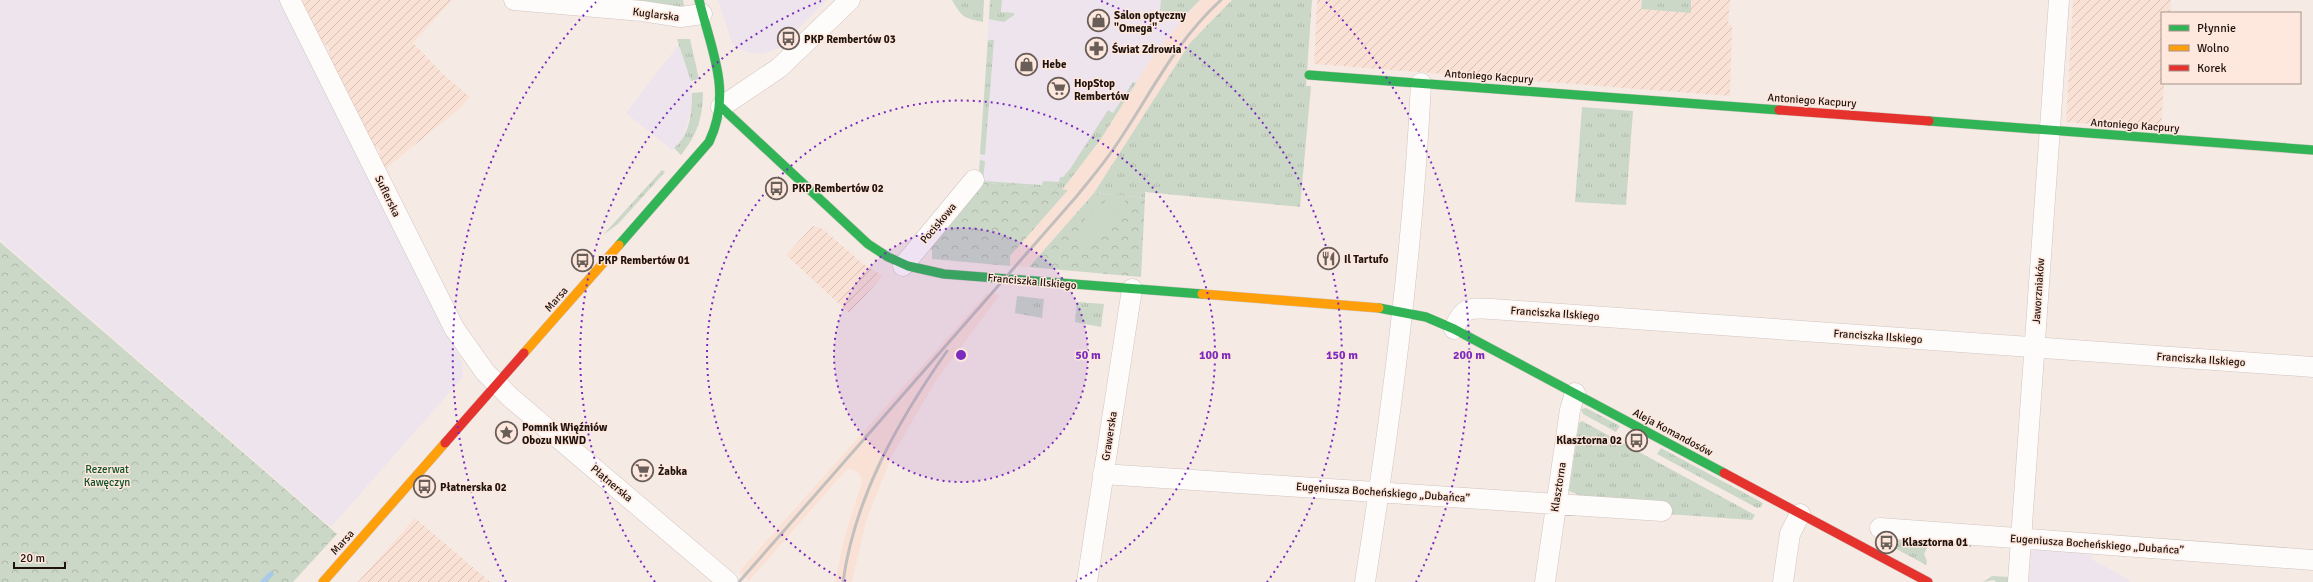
<svg xmlns="http://www.w3.org/2000/svg" width="2313" height="582" viewBox="0 0 2313 582" font-family="Signika,sans-serif">
  <style>
    .commercial { fill: #ede4ed }
    .industrial { fill: url(#industrial-furrows) }
    .built { fill: #fae1d5 }
    .grass { fill: url(#grass-tufts) }
    .park { fill: url(#park-crowns) }
    .garden { fill: #cbd8c7 }
    .lines { fill: none; stroke-linecap: round; stroke-linejoin: round }
    .stream { stroke: #a8c9e8; stroke-width: 5 }
    .street-casing { stroke: #d0c4bf; stroke-width: 21 }
    .fast-casing { stroke: #d0c4bf; stroke-width: 10 }
    .slow-casing { stroke: #d0c4bf; stroke-width: 10 }
    .jam-casing { stroke: #d0c4bf; stroke-width: 10 }
    .street { stroke: #fefcfb; stroke-width: 20 }
    .fast { stroke: #30b455; stroke-width: 9 }
    .slow { stroke: #ff9f0a; stroke-width: 9 }
    .jam { stroke: #e5322d; stroke-width: 9 }
    .rail { stroke: #c2bfbd; stroke-width: 3 }
    .ring { fill: none; stroke: #7b2cbf; stroke-width: 2; stroke-dasharray: 2 4 }
    .labels { text-anchor: middle; stroke-width: 3; stroke-linejoin: round; paint-order: stroke }
    .street-label { font-size: 11px; fill: #1f130d; stroke: #fee7dd }
    .poi-label { font-size: 11px; font-weight: bold; fill: #1f130d; stroke: #fee7dd; text-anchor: start }
    .park-label { font-size: 11px; fill: #0f5229; stroke: #fee7dd }
    .centre { fill: #7b2cbf; stroke: #fee7dd; stroke-width: 2 }
    .ring-label { font-size: 12px; text-anchor: middle; font-weight: bold; fill: #7b2cbf; stroke: #fee7dd; stroke-width: 3; stroke-linejoin: round; paint-order: stroke }
  </style>
  <defs>
    <pattern id="industrial-furrows" width="10" height="10" patternUnits="userSpaceOnUse"><rect width="10" height="10" fill="#fae1d5"/><path d="M-1 1l2-2M0 10L10 0M9 11l2-2" fill="none" stroke="#d6c0b6"/></pattern>
    <pattern id="grass-tufts" width="24" height="20" patternUnits="userSpaceOnUse"><rect width="24" height="20" fill="#cbd8c7"/><path d="M3 7l-1-3M5 7V3M7 7l1-3M15 17l-1-3M17 17v-4M19 17l1-3" fill="none" stroke="#aeb8aa"/></pattern>
    <pattern id="park-crowns" width="20" height="18" patternUnits="userSpaceOnUse"><rect width="20" height="18" fill="#cbd8c7"/><path d="M2 6a3 3 0 1 1 6 0M12 15a3 3 0 1 1 6 0" fill="none" stroke="#aeb8aa"/></pattern>
  </defs>
  <rect width="100%" height="100%" fill="#f6eae5"/>
  <path class="commercial" d="M0 0H282L462 363 463 377 331 527 0 240Z
    M718 0H827L779 48 763 54 750 53 738 48 732 43Z
    M990 0H1200L1157 50 1128 96 1062 190 978 182Z
    M680 43 691 81 692 109 681 142 672 150 626 113Z
    M2035 546 2093 551 2091 559 2130 580 2129 582H2029L2031 551H2035Z"/>
  <path class="industrial" d="M299 0H452L413 43 445 76 470 97 459 109 385 169 379 158 380 150 368 140 329 61V47L318 40Z
    M1317 0H1642L1641 9 1690 12 1691 0H1730L1728 25H1732L1730 96 1314 64Z
    M2073 0H2171L2170 13H2162V83H2164L2161 130 2066 122Z
    M813 226 823 229 862 263 883 276 849 313 786 255Z
    M415 518 490 582H358Z"/>
  <path class="built" d="M1200 0H1232L1190 43 1094 193 1029 267 1010 266V256L1067 191 1062 190 1101 139 1157 50Z
    M987 293 1000 295 937 379 893 454 867 518 852 582H835L844 539 862 482 860 475 854 470 847 469 749 581 739 572 743 567Z"/>
  <path class="grass" d="M570 0H683L685 10Z
    M952 0H984L983 22C963 18 962 17 952 0Z
    M990 0H1002L1001 12 1014 13V15L1004 22 989 19Z
    M1161 0H1200L1187 13 1160 11Z
    M1232 0H1312L1306 86H1311L1300 207 1145 192V198L1094 193 1190 43Z
    M1642 0H1691V13L1641 9Z
    M677 39H690L699 79 691 81Z
    M988 40H994L985 155 980 154Z
    M1133 82 1136 83 1101 139 1062 190 978 182 980 160 985 161 983 181 1042 185 1043 181 1059 182 1060 177H1063L1070 169 1108 110 1113 113Z
    M703 92C703 118 697 135 681 155L674 148C690 135 692 113 692 93Z
    M1582 107 1633 111 1626 205 1575 202Z
    M662 170 665 172 618 224 603 235Z
    M1017 296 1044 299 1042 318 1015 313Z
    M1077 302 1104 304 1101 327 1075 322Z
    M1586 408 1620 426 1616 432 1583 414 1581 409Z
    M1582 421 1755 515 1752 520 1667 514 1579 498V495L1569 491 1579 423Z
    M1661 448 1763 503 1761 507 1757 508 1657 454Z
    M1897 536 1971 542V547L1929 544 1924 554 1927 561 1926 565 1891 546Z
    M1992 576 2009 577V582H1996L1994 580 1983 582Z"/>
  <path class="park" d="M978 182 1068 190 1010 256V266L932 259V250L929 248Z
    M1094 193 1145 198 1141 277 1029 267Z
    M0 242 337 534 293 582H0Z"/>
  <path class="garden" d="M1112 194 1125 196V204L1087 248 1075 237 1086 224 1083 221 1098 205 1100 207Z"/>
  <g class="lines">
    <path class="stream" d="M263 582 271 574"/>
    <defs>
      <path id="street" d="M290 0 454 328 485 372 511 398 728 582
        M514 0 642 11 681 17 702 14
        M721 107 779 68 850 0
        M903 266 974 180
        M1454 329C1463 306 1469 308 1492 309L2313 367
        M1103 474 1662 511
        M1880 528 2313 560
        M1087 582 1132 289
        M1365 582C1391 417 1413 251 1421 83
        M1545 582 1570 410 1575 393
        M1783 582 1790 534 1800 514
        M2018 582 2059 0"/>
      <path id="fast" d="M1309 75 1779 110
        M721 107 868 244 888 257 908 266 944 274 1202 294
        M1929 121 2313 150
        M619 245 709 142C733 92 711 50 699 0
        M1379 308 1426 317 1454 329 1724 473"/>
      <path id="slow" d="M1202 294 1379 308
        M524 353 619 245
        M323 582 445 443"/>
      <path id="jam" d="M1779 110 1929 121
        M445 443 524 353
        M1724 473 1928 582"/>
    </defs>
    <use href="#street" class="street-casing"/>
    <use href="#fast" class="fast-casing"/>
    <use href="#slow" class="slow-casing"/>
    <use href="#jam" class="jam-casing"/>
    <use href="#street" class="street"/>
    <use href="#fast" class="fast"/>
    <use href="#slow" class="slow"/>
    <use href="#jam" class="jam"/>
    <path class="rail" d="M739 582 1076 197C1088 182 1101 167 1112 151 1150 97 1171 46 1221 0
      M843 582C855 496 898 421 947 351"/>
  </g>
  <circle cx="961" cy="355" r="127" fill="#7b2cbf" fill-opacity=".12"/>
  <g class="ring">
    <circle cx="961" cy="355" r="127"/>
    <path d="M846 581A254 254 0 1 1 1076 581"/>
    <path d="M655 582A381 381 0 0 1 821 1M1101 1A381 381 0 0 1 1267 582"/>
    <path d="M506 582A508 508 0 0 1 596 2M1326 2A508 508 0 0 1 1416 582"/>
  </g>
  <defs>
    <symbol id="shop-ring" viewBox="-11 -11 22 22"><circle r="9.5" fill="#fee7dd" stroke="#6a5e59" stroke-width="1.5"/><path d="M-5-2.5h2.3a2.7 3.5 0 0 1 5.4 0H5L5.5 6h-11ZM-1.5-2.5h3a1.5 2.3 0 0 0-3 0Z" fill="#6a5e59"/></symbol>
    <symbol id="bus-ring" viewBox="-11 -11 22 22"><circle r="9.5" fill="#fee7dd" stroke="#6a5e59" stroke-width="1.5"/><path d="M-5-6H5V4H4V6H2V4H-2V6H-4V4H-5ZM-3.5-4V0h7V-4ZM-3.5 1.2v1.5H-2V1.2ZM2 1.2v1.5H3.5V1.2Z" fill="#6a5e59"/></symbol>
    <symbol id="pharmacy-ring" viewBox="-11 -11 22 22"><circle r="9.5" fill="#fee7dd" stroke="#6a5e59" stroke-width="1.5"/><path d="M-2-6h4v4h4v4h-4v4h-4v-4h-4v-4h4Z" fill="#6a5e59"/></symbol>
    <symbol id="supermarket-ring" viewBox="-11 -11 22 22"><circle r="9.5" fill="#fee7dd" stroke="#6a5e59" stroke-width="1.5"/><path d="M-6-5.5h2.5l.6 2H6L4.5 2H-2.5L-4.4-4H-6ZM-1.5 3.2a1.3 1.3 0 1 0 .1 0ZM3 3.2a1.3 1.3 0 1 0 .1 0Z" fill="#6a5e59"/></symbol>
    <symbol id="restaurant-ring" viewBox="-11 -11 22 22"><circle r="9.5" fill="#fee7dd" stroke="#6a5e59" stroke-width="1.5"/><path d="M-5-6h1v4h1v-4h1v4h1v-4h1v5L-1.5 .5V6h-2V.5L-5-1ZM5-6V6H3V1.5H1.5Q1.5-4 5-6Z" fill="#6a5e59"/></symbol>
    <symbol id="sight-ring" viewBox="-11 -11 22 22"><circle r="9.5" fill="#fee7dd" stroke="#6a5e59" stroke-width="1.5"/><path d="M0-6L1.8-2.2L6-1.7L2.9 1.2L3.7 5.4L0 3.3L-3.7 5.4L-2.9 1.2L-6-1.7L-1.8-2.2Z" fill="#6a5e59"/></symbol>
  </defs>
  <g fill-rule="evenodd">
    <use href="#shop-ring" x="1086" y="8" width="25" height="25"/>
    <use href="#bus-ring" x="776" y="26" width="25" height="25"/>
    <use href="#pharmacy-ring" x="1084" y="36" width="25" height="25"/>
    <use href="#shop-ring" x="1014" y="52" width="25" height="25"/>
    <use href="#supermarket-ring" x="1046" y="76" width="25" height="25"/>
    <use href="#bus-ring" x="764" y="176" width="25" height="25"/>
    <use href="#restaurant-ring" x="1316" y="246" width="25" height="25"/>
    <use href="#bus-ring" x="570" y="248" width="25" height="25"/>
    <use href="#sight-ring" x="494" y="420" width="25" height="25"/>
    <use href="#bus-ring" x="1624" y="428" width="25" height="25"/>
    <use href="#supermarket-ring" x="630" y="458" width="25" height="25"/>
    <use href="#bus-ring" x="412" y="474" width="25" height="25"/>
    <use href="#bus-ring" x="1874" y="530" width="25" height="25"/>
  </g>
  <g class="labels">
    <g class="street-label">
      <text transform="translate(656 14) rotate(7)" y="4">Kuglarska</text>
      <text transform="translate(1489 76) rotate(4)" y="4">Antoniego Kacpury</text>
      <text transform="translate(1812 100) rotate(4)" y="4">Antoniego Kacpury</text>
      <text transform="translate(2135 125) rotate(4)" y="4">Antoniego Kacpury</text>
      <text transform="translate(388 196) rotate(64)" y="4">Suflerska</text>
      <text transform="translate(938 223) rotate(-50)" y="4">Pociskowa</text>
      <text transform="translate(1032 281) rotate(5)" y="4">Franciszka Ilskiego</text>
      <text transform="translate(2038 291) rotate(-86)" y="4">Jaworzniaków</text>
      <text transform="translate(556 299) rotate(-49)" y="4">Marsa</text>
      <text transform="translate(1555 313) rotate(4)" y="4">Franciszka Ilskiego</text>
      <text transform="translate(1878 336) rotate(4)" y="4">Franciszka Ilskiego</text>
      <text transform="translate(2201 359) rotate(4)" y="4">Franciszka Ilskiego</text>
      <text transform="translate(1673 432) rotate(28)" y="4">Aleja Komandosów</text>
      <text transform="translate(1109 436) rotate(-81)" y="4">Grawerska</text>
      <text transform="translate(612 483) rotate(40)" y="4">Płatnerska</text>
      <text transform="translate(1558 487) rotate(-81)" y="4">Klasztorna</text>
      <text transform="translate(1383 492) rotate(4)" y="4">Eugeniusza Bocheńskiego „Dubańca”</text>
      <text transform="translate(342 542) rotate(-48)" y="4">Marsa</text>
      <text transform="translate(2097 544) rotate(4)" y="4">Eugeniusza Bocheńskiego „Dubańca”</text>
    </g>
    <g class="poi-label">
      <text x="1114" y="19">Salon optyczny<tspan x="1114" dy="13">"Omega"</tspan></text>
      <text x="804" y="43">PKP Rembertów 03</text>
      <text x="1112" y="53">Świat Zdrowia</text>
      <text x="1042" y="68">Hebe</text>
      <text x="1074" y="87">HopStop<tspan x="1074" dy="13">Rembertów</tspan></text>
      <text x="792" y="192">PKP Rembertów 02</text>
      <text x="1344" y="263">Il Tartufo</text>
      <text x="598" y="264">PKP Rembertów 01</text>
      <text x="522" y="431">Pomnik Więźniów<tspan x="522" dy="13">Obozu NKWD</tspan></text>
      <text x="1622" y="444" text-anchor="end">Klasztorna 02</text>
      <text x="658" y="475">Żabka</text>
      <text x="440" y="491">Płatnerska 02</text>
      <text x="1902" y="546">Klasztorna 01</text>
    </g>
    <g class="park-label">
      <text x="107" y="473">Rezerwat<tspan x="107" dy="13">Kawęczyn</tspan></text>
    </g>
  </g>
  <circle cx="961" cy="355" r="6" class="centre"/>
  <g class="ring-label">
    <text x="1088" y="359">50 m</text>
    <text x="1215" y="359">100 m</text>
    <text x="1342" y="359">150 m</text>
    <text x="1469" y="359">200 m</text>
  </g>
  <rect x="2161" y="12" width="140" height="72" fill="#fee7dd" stroke="#a5928a"/>
  <rect x="2169" y="25" width="20" height="6" fill="#30b455" stroke="#a5928a"/>
  <text x="2197" y="32" font-size="12" fill="#1f130d">Płynnie</text>
  <rect x="2169" y="45" width="20" height="6" fill="#ff9f0a" stroke="#a5928a"/>
  <text x="2197" y="52" font-size="12" fill="#1f130d">Wolno</text>
  <rect x="2169" y="65" width="20" height="6" fill="#e5322d" stroke="#a5928a"/>
  <text x="2197" y="72" font-size="12" fill="#1f130d">Korek</text>
  <path d="M14 562v6h51v-6" fill="none" stroke="#1f130d" stroke-width="2"/>
  <text x="20" y="562" font-size="12" fill="#1f130d" stroke="#fee7dd" stroke-width="3" paint-order="stroke">20 m</text>
</svg>
